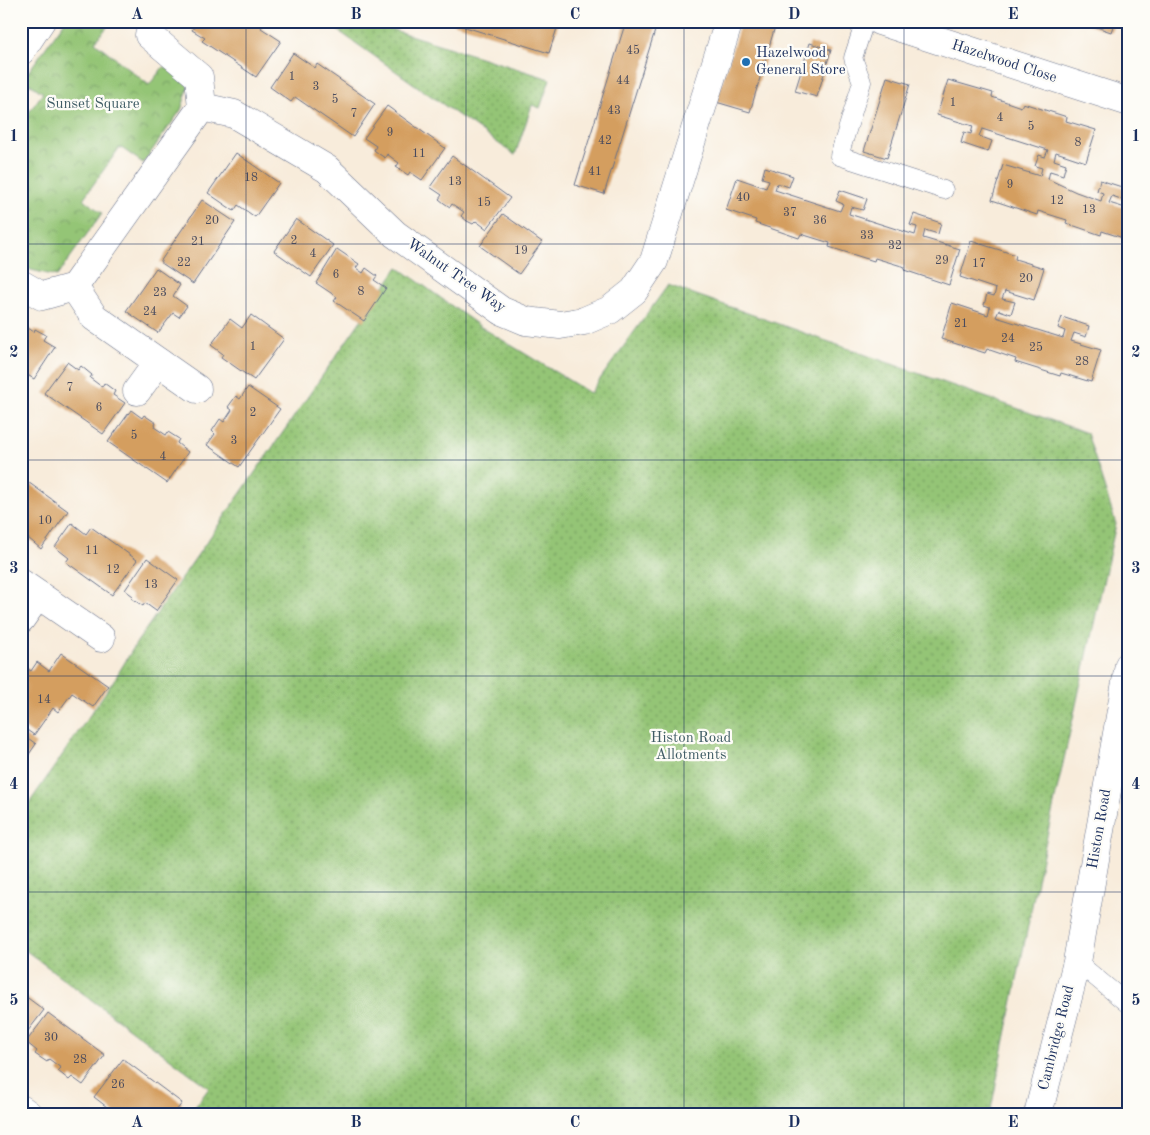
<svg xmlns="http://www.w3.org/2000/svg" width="1150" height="1135" font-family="'Old Standard TT',serif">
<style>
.grass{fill:url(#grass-dots);stroke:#587a6a}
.park{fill:url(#park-crowns);stroke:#587a6a}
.building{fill:#d49e5f}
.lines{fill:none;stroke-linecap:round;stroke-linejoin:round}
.service-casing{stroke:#68718a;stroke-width:19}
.minor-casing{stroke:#68718a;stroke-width:29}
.secondary-casing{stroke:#68718a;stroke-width:29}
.service{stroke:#fff;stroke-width:18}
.minor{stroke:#fff;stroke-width:28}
.secondary{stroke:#fff;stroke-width:28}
.grid{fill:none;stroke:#1b2f5e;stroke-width:1;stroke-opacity:0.55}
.poi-dot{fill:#1f6fb2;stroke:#fdfcf7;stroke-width:2}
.labels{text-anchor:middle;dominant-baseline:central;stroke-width:4.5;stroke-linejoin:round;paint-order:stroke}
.number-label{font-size:12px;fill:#494b5e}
.poi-label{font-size:15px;fill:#1b2f5e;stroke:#fdfcf7;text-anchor:start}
.street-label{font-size:15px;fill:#1b2f5e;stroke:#fdfcf7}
.park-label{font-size:15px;fill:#3f5c65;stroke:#fdfcf7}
.neatline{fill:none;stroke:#1b2f5e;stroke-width:2}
.grid-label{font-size:16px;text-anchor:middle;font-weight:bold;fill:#1b2f5e}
</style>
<defs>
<pattern id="grass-dots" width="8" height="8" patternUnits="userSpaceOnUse" patternTransform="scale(1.25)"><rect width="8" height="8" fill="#94c576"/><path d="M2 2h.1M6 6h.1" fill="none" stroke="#78a064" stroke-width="1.8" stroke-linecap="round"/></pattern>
<pattern id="park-crowns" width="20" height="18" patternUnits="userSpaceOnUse" patternTransform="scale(1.25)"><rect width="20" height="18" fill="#94c576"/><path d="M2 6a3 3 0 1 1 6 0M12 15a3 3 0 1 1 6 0" fill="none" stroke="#78a064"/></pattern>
</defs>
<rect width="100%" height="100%" fill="#fdfcf7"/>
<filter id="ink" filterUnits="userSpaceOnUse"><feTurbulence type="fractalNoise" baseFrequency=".02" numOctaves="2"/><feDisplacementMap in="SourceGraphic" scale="10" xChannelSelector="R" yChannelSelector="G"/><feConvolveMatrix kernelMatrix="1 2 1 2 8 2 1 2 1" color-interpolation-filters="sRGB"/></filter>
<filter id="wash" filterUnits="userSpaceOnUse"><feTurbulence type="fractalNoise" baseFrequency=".0096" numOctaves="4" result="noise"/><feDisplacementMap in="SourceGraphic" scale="20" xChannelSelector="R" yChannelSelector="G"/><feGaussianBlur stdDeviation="1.12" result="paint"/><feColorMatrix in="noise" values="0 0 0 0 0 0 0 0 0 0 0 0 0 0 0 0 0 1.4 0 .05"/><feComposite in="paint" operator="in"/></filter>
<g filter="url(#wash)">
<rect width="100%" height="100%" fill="#f8ecdb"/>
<!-- grass -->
<g class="grass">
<polygon points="331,21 365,21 550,79 540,108 532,105 515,155 330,25"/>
<polygon points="398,267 481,327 590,393 668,285 1087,433 1116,524 1037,881 990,1114 190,1114 209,1088 21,947 21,815 116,677 137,642"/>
</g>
<!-- park -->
<polygon class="park" points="65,21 103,21 108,26 95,42 149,85 164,66 189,86 181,110 143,163 120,147 83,199 102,213 57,276 31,270 21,264 21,123 43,93 23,79"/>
<g id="blocks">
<!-- building -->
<g class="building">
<polygon points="198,21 260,21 264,23 261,28 281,41 256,77 202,41 205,38 192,30"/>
<polygon points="446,21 556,21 559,22 549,53"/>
<polygon points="626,21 658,21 604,194 575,185"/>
<polygon points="741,21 776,23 750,112 716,102"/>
<polygon points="1079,21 1115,21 1111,32"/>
<polygon points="810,43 831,50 817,97 795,91"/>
<polygon points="293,53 315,68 317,64 375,104 353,137 295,97 291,102 270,87"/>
<polygon points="887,77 910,84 887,158 864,151"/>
<polygon points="948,80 993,93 992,97 1021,107 1023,103 1067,117 1066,121 1096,130 1086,162 1056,152 1054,160 1066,164 1063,175 1050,171 1048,179 1076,192 1101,201 1103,193 1097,191 1100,180 1128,189 1124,200 1112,196 1109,203 1129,209 1129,240 1102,231 1101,235 1066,223 1067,220 1038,211 1037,215 992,200 1003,165 1040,176 1042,168 1035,166 1039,155 1045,157 1048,150 982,129 979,136 992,141 988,152 961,143 964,132 971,134 973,126 937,115"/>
<polygon points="387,106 445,148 422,180 410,172 408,175 396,167 399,163 387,154 385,158 379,154 374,150 376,146 364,138"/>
<polygon points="236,153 279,183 255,217 238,205 234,211 208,193"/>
<polygon points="452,156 510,198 487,229 476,221 473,224 467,221 461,216 464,212 452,204 450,207 444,203 439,199 442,195 430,187"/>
<polygon points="765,167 793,176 789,187 777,183 775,190 840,211 843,204 836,201 840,190 867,199 863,210 851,207 849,214 915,235 917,227 910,225 914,214 941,223 938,234 925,230 923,238 960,249 949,285 904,270 905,267 875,258 874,261 829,247 830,243 801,234 799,238 755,223 756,220 726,210 737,178 766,188 769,180 762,178"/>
<polygon points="202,200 235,222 193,284 160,262"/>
<polygon points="503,214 542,242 519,274 480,246"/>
<polygon points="296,219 333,245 311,277 274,251"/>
<polygon points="971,241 1016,255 1015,259 1044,268 1034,300 1005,291 1002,299 1015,302 1011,314 999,310 996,317 1063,338 1065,331 1058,328 1062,317 1089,326 1086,337 1074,333 1071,341 1101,350 1091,382 1061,373 1060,376 1015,362 1016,359 987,349 985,353 941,339 952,303 988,315 990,307 984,305 987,294 994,296 996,289 960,277"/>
<polygon points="337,249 359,264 356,268 363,273 366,268 377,276 374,280 386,288 364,321 334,301 337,297 316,283"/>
<polygon points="156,268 180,285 173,296 187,306 179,317 173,313 158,333 126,311"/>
<polygon points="251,315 284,339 254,380 221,357 223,354 211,345 230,319 242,328"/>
<polygon points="25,326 34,332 35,329 46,335 43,340 55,347 34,379 21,371 21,329"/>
<polygon points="67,362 78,370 81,366 92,375 90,378 102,387 104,383 115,391 113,395 125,403 103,434 44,393"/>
<polygon points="248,387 280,409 239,467 207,445 215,434 212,431 220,419 224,422 232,410 228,407 236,396 240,399"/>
<polygon points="131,410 142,418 144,415 156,423 154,427 166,435 168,432 179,439 177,443 188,452 167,483 108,442"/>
<polygon points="21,477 68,511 41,549 21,532"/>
<polygon points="72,523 86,534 91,527 137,560 112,595 66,562 69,558 55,547"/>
<polygon points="147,558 178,580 156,611 145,603 143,606 131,598 133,596 125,590"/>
<polygon points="61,653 108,686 93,707 72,693 58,712 53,708 34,735 21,726 21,664 31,671 37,662 49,671"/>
<polygon points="21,733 36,744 21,766"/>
<polygon points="21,993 44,1010 21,1040"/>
<polygon points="48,1013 105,1055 83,1085 72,1077 69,1080 58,1071 61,1068 49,1059 47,1062 35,1054 37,1051 26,1042"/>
<polygon points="123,1059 182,1103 174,1114 116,1114 94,1097"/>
</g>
</g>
</g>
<g filter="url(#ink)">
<use href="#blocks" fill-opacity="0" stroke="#68718a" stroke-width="1"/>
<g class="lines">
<!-- service casing -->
<g class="service-casing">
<g id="service">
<polyline points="865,21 853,58 862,82 839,156 944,190"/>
<polyline points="1077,962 1129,1005"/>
</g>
</g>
<!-- minor casing -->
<g class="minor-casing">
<g id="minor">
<polyline points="879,21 1129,102"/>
<polyline points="21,51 41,21"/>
<polyline points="202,107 234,114 327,169 395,234 502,311 526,321 560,325 584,321 610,310 634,291 654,261 729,21"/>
<polyline points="21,284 42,296 74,287 202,107 199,77 149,35"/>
<polyline points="74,287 94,317 197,389"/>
<polyline points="137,391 158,362"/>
<polyline points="21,583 101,638"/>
<polyline points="21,619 38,595"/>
<polyline points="21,1109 28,1114"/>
</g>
</g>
<!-- secondary casing -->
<g class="secondary-casing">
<polyline id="secondary" points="1038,1114 1077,962 1129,665"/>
</g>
<!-- service -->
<use href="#service" class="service"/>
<!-- minor -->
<use href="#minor" class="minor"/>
<!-- secondary -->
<use href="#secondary" class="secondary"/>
</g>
</g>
<!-- grid -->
<path class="grid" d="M246 21V1114M466 21V1114M684 21V1114M904 21V1114M21 244H1129M21 460H1129M21 676H1129M21 892H1129"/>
<!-- markers -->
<circle class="poi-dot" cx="746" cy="62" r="5"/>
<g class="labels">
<!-- number labels -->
<g class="number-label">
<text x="633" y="51">45</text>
<text x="292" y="77">1</text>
<text x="623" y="81">44</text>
<text x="316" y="87">3</text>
<text x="335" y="100">5</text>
<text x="953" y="103">1</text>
<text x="614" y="111">43</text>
<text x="354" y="114">7</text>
<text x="1000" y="118">4</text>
<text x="1031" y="127">5</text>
<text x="390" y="133">9</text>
<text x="605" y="141">42</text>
<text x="1078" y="143">8</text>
<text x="419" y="154">11</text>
<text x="595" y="172">41</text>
<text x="251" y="178">18</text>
<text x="455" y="182">13</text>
<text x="1010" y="185">9</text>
<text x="743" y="198">40</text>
<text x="1057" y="201">12</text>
<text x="484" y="203">15</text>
<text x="1089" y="210">13</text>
<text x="790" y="213">37</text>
<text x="212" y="221">20</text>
<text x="820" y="221">36</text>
<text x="867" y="236">33</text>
<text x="294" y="241">2</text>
<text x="198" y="242">21</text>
<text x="895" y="246">32</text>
<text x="521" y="251">19</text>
<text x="313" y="254">4</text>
<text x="942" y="261">29</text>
<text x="184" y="263">22</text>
<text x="979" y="264">17</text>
<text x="336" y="275">6</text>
<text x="1026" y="279">20</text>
<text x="361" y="292">8</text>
<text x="160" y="293">23</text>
<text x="150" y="312">24</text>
<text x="961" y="324">21</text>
<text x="1008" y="339">24</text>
<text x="253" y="347">1</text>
<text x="1036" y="348">25</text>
<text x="1082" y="362">28</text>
<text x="70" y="388">7</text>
<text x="99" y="408">6</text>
<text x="253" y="413">2</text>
<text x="134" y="436">5</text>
<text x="234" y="441">3</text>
<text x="163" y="457">4</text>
<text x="45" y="521">10</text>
<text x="92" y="551">11</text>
<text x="113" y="570">12</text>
<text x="151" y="585">13</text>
<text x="44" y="700">14</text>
<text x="51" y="1038">30</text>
<text x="80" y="1060">28</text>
<text x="118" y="1085">26</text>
</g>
<!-- poi labels -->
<g class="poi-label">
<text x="756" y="53">Hazelwood<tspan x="756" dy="17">General Store</tspan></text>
</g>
<!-- street labels -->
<g class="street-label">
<text transform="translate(1004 62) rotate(18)">Hazelwood Close</text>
<text transform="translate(456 276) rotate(35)">Walnut Tree Way</text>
<text transform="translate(1100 829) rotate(-80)">Histon Road</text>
<text transform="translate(1057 1038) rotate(-76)">Cambridge Road</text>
</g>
<!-- park labels -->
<g class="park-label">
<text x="93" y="104">Sunset Square</text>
<text x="691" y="738">Histon Road<tspan x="691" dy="17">Allotments</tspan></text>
</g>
</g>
<!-- margin -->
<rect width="1150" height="1135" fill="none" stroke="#fdfcf7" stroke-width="55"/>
<rect x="28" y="28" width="1094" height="1080" class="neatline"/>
<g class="grid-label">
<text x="137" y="19">A</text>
<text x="356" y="19">B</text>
<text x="575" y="19">C</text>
<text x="794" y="19">D</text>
<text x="1013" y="19">E</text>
<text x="14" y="141">1</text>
<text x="1136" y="141">1</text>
<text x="14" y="357">2</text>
<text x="1136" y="357">2</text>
<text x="14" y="573">3</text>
<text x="1136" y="573">3</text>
<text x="14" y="789">4</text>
<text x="1136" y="789">4</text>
<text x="14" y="1005">5</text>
<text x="1136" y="1005">5</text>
<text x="137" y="1127">A</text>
<text x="356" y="1127">B</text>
<text x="575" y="1127">C</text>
<text x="794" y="1127">D</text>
<text x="1013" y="1127">E</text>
</g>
</svg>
